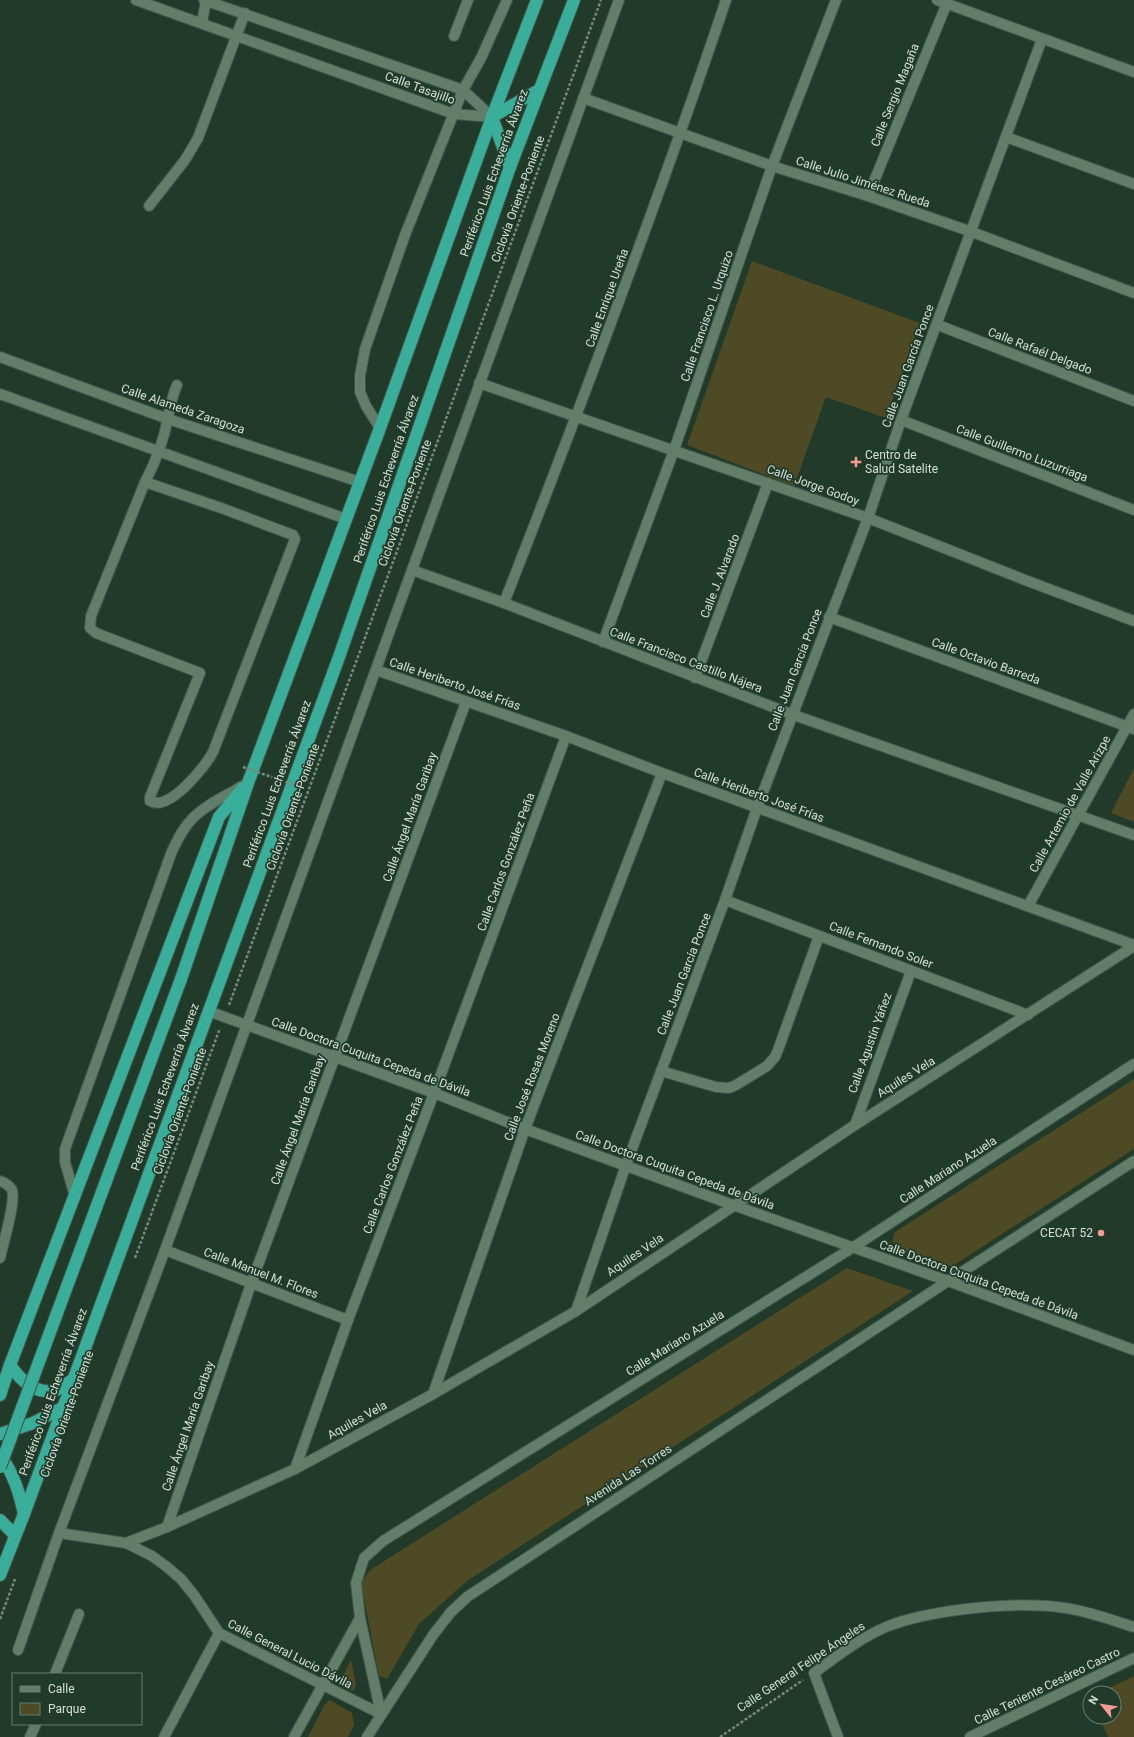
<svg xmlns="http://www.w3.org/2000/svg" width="1134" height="1737" font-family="Roboto,sans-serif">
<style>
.green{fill:#4e4a25}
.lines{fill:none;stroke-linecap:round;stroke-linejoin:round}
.minor-casing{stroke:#405649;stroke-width:12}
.highway-casing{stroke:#405649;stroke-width:14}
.path{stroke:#768a7c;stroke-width:2.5;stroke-dasharray:3 2;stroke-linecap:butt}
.minor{stroke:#627d69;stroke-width:10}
.highway{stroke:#39ae9a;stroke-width:12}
.highway-bridge-casing{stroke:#405649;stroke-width:14;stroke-linecap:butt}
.path-bridge{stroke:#768a7c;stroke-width:2.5;stroke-dasharray:3 2;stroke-linecap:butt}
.highway-bridge{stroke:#39ae9a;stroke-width:12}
.poi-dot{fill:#f59c93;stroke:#213a29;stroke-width:1.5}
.labels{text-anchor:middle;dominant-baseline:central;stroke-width:3.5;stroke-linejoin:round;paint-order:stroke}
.street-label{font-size:12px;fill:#d1e0d5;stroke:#213a29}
.poi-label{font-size:12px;fill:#d1e0d5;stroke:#213a29;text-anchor:start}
</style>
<rect width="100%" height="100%" fill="#213a29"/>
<!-- green -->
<g class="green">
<polygon points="752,261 920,323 886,418 826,397 794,486 687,445"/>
<polygon points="1134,768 1134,822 1111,813"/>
<polygon points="1134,1079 1134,1149 951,1267 898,1249 892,1241 895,1232"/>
<polygon points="847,1268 913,1291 467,1581 419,1624 387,1679 379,1676 361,1583 370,1570"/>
<polygon points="351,1660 356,1684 354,1691 339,1684"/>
<polygon points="1134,1676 1134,1737 1108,1737 1099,1717 1114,1717 1114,1693 1099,1693"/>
<polygon points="330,1700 352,1713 354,1725 348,1737 308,1737 325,1704"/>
</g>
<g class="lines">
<!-- minor casing -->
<g class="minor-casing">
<g id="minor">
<polyline points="136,0 454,114 492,117"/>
<polyline points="204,0 463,90 492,117"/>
<polyline points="937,0 1134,72"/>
<polyline points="202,23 206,0"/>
<polyline points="454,36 468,0"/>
<polyline points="583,98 772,166 868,196 972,232 1134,293"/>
<polyline points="1006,137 1134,184"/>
<polyline points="868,196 947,3"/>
<polyline points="149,206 185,160 198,138 245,13"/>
<polyline points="938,325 1134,401"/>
<polyline points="0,357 168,419 360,482"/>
<polyline points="479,383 868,518 1025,580 1134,621"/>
<polyline points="0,394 346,519"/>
<polyline points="901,420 1134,510"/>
<polyline points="380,428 366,406 360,392 360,376 365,349 405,235 463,90 481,58 507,0"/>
<path d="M145 482 224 509 293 535 295 539 213 752C205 767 169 812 150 801V797L200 673 96 633 90 628 91 616 145 482C155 463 164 439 168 418 170 406 172 397 177 385"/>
<polyline points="412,570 504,603 791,714 1134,835"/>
<path d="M504 603C582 403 658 203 726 0"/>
<polyline points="829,617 1134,729"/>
<polyline points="603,642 674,450 772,166 836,0"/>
<polyline points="376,670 566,736 662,773 1134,945"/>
<polyline points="695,678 768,483"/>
<polyline points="725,900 1028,1015"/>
<polyline points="1028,906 1134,714"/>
<polyline points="208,1011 434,1093 525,1129 733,1205 948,1281 1134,1350"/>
<polyline points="661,1071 716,1087 729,1088 736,1085 767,1066 775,1057 778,1050 819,936"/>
<polyline points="855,1125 911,971"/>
<path d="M0 1181C4 1182 10 1186 12 1190 16 1202 3 1244 0 1258"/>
<path d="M75 1197 65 1162V1149L172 851C178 839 183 828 192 819 205 805 226 796 242 786"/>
<polyline points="165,1250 348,1320"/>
<polyline points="576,1311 626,1165 725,900 757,808 868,518 901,420 1042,39"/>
<polyline points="433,1394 525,1129 662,773"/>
<polyline points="295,1469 348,1320 434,1093 566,736"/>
<polyline points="167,1527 251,1284 466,702"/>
<polyline points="59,1533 126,1543 152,1556 167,1567 181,1579 194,1595 219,1633 381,1714"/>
<polyline points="126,1543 167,1527 295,1469 433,1394 576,1311 855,1125 1134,946"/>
<polyline points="18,1650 59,1533 165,1250 619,0"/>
<polyline points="55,1674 79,1614"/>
<polyline points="381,1714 360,1618 356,1583 364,1558 383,1541 852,1248 1134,1064"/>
<polyline points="30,1737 36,1724"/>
<polyline points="164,1737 219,1633"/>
<polyline points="294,1737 360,1618"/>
<polyline points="367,1737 433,1635 451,1612 467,1597 948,1281 1134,1161"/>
<path d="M838 1737 814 1673C836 1657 860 1638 886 1627 928 1610 1003 1603 1048 1606 1078 1608 1106 1618 1134 1627"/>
<polyline points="970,1737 1134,1658"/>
</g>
</g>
<!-- highway casing -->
<g class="highway-casing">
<g id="highway">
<polyline points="510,167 492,117 539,90"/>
<polyline points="181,979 248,783 380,428 492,117 537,0"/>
<path d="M10 1365C21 1381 38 1397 59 1389 64 1387 68 1383 72 1380"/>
<polyline points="0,1395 10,1365 219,817 243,788"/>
<polyline points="0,1434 33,1423 62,1408"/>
<path d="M0 1455C14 1474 19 1492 24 1514"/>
<polyline points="0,1520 15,1535"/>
<polyline points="0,1575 24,1514 339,657 510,167 574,0"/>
</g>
</g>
<!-- path -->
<g class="path">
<polyline points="229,1005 601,0"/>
<polyline points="135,1258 220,1028"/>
<polyline points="0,1619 15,1579"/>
<polyline points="720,1737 803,1680"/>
</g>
<!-- minor -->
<use href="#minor" class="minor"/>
<!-- highway -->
<use href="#highway" class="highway"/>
<!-- highway-bridge casing -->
<g class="highway-bridge-casing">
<polyline id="highway-bridge" points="0,1467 181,979"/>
</g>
<!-- path-bridge -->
<polyline class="path-bridge" points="243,767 303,788"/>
<!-- highway-bridge -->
<use href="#highway-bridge" class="highway-bridge"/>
</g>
<!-- markers -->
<g class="poi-dot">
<path d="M854 456h4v4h4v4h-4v4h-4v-4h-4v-4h4z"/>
<circle cx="1101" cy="1233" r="4"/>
</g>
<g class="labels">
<!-- street labels -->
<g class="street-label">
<text transform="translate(420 88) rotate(20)">Calle Tasajillo</text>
<text transform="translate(895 95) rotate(-68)">Calle Sergio Magaña</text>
<text transform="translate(494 173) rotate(-70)">Periférico Luis Echeverría Álvarez</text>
<text transform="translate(863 182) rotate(18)">Calle Julio Jiménez Rueda</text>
<text transform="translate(518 199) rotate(-70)">Ciclovía Oriente-Poniente</text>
<text transform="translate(607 298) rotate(-70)">Calle Enrique Ureña</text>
<text transform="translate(707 316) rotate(-71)">Calle Francisco L. Urquizo</text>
<text transform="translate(1040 351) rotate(21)">Calle Rafaél Delgado</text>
<text transform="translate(908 366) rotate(-70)">Calle Juan García Ponce</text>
<text transform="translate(183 409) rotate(19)">Calle Alameda Zaragoza</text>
<text transform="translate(1022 453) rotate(21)">Calle Guillermo Luzurriaga</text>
<text transform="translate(386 479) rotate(-71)">Periférico Luis Echeverría Álvarez</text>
<text transform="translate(813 485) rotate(20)">Calle Jorge Godoy</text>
<text transform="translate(405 503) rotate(-70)">Ciclovía Oriente-Poniente</text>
<text transform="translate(720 576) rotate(-69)">Calle J. Alvarado</text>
<text transform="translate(686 660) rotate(21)">Calle Francisco Castillo Nájera</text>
<text transform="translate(986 661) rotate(20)">Calle Octavio Barreda</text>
<text transform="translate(795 670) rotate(-69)">Calle Juan García Ponce</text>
<text transform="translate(455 684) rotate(19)">Calle Heriberto José Frías</text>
<text transform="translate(277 784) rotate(-70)">Periférico Luis Echeverría Álvarez</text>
<text transform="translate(759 795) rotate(20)">Calle Heriberto José Frías</text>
<text transform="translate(1070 804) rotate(-61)">Calle Artemio de Valle Arizpe</text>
<text transform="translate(293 807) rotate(-70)">Ciclovía Oriente-Poniente</text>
<text transform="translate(410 817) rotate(-70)">Calle Ángel María Garibay</text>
<text transform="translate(506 862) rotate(-70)">Calle Carlos González Peña</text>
<text transform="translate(881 945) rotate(21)">Calle Fernando Soler</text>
<text transform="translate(684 974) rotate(-69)">Calle Juan García Ponce</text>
<text transform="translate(870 1043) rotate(-70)">Calle Agustín Yáñez</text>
<text transform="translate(371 1057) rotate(20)">Calle Doctora Cuquita Cepeda de Dávila</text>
<text transform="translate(532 1077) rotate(-69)">Calle José Rosas Moreno</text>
<text transform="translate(906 1077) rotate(-32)">Aquiles Vela</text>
<text transform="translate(165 1087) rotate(-70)">Periférico Luis Echeverría Álvarez</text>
<text transform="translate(180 1111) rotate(-70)">Ciclovía Oriente-Poniente</text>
<text transform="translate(298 1120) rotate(-70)">Calle Ángel María Garibay</text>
<text transform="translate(393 1165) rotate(-69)">Calle Carlos González Peña</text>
<text transform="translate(675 1170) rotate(20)">Calle Doctora Cuquita Cepeda de Dávila</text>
<text transform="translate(948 1170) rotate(-33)">Calle Mariano Azuela</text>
<text transform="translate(635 1255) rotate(-34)">Aquiles Vela</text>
<text transform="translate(261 1273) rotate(21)">Calle Manuel M. Flores</text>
<text transform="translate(979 1280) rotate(20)">Calle Doctora Cuquita Cepeda de Dávila</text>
<text transform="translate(675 1343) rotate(-32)">Calle Mariano Azuela</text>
<text transform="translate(53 1392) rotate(-70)">Periférico Luis Echeverría Álvarez</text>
<text transform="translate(67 1414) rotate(-70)">Ciclovía Oriente-Poniente</text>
<text transform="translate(357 1420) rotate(-29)">Aquiles Vela</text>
<text transform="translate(188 1426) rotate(-71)">Calle Ángel María Garibay</text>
<text transform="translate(628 1475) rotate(-33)">Avenida Las Torres</text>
<text transform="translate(290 1654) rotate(27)">Calle General Lucio Dávila</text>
<text transform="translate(801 1667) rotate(-34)">Calle General Felipe Ángeles</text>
<text transform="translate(1047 1686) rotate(-26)">Calle Teniente Cesáreo Castro</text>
</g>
<!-- poi labels -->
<g class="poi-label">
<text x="865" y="455">Centro de<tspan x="865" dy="14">Salud Satelite</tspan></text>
<text x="1093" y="1233" text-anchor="end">CECAT 52</text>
</g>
</g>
<!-- legend -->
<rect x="12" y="1673" width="130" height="52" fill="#213a29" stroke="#677c6e"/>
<rect x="20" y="1686" width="20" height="6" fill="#627d69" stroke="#677c6e"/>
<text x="48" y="1693" font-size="12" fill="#d1e0d5">Calle</text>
<rect x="20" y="1703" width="20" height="12" fill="#4e4a25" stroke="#677c6e"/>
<text x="48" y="1713" font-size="12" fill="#d1e0d5">Parque</text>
<!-- north arrow -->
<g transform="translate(1102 1705) rotate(300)"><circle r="19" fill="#213a29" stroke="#677c6e"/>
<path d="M0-3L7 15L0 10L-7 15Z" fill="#f59c93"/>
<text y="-6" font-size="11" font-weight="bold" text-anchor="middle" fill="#d1e0d5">N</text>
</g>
</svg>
